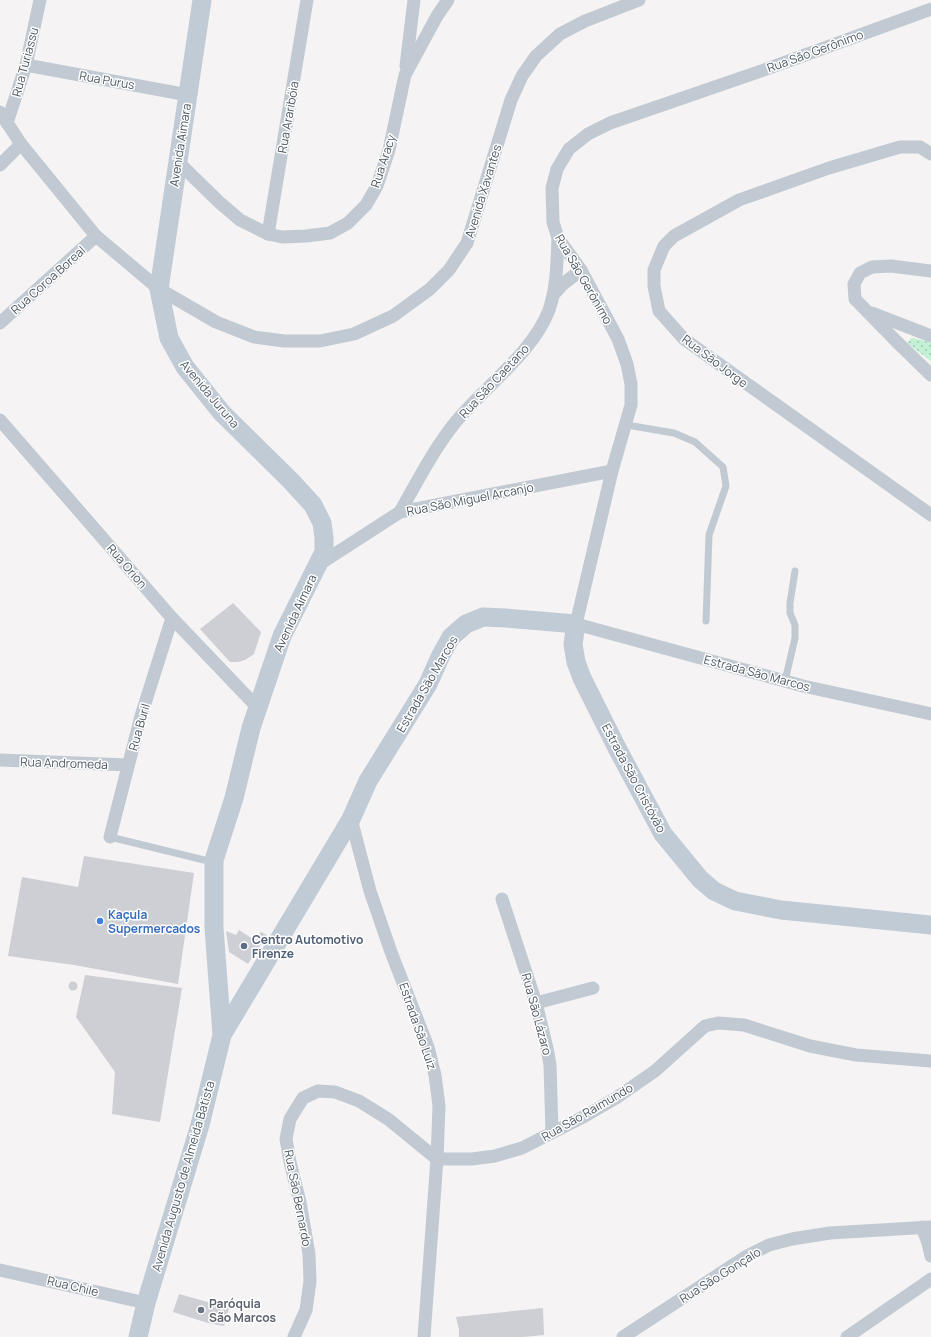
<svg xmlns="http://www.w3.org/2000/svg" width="931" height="1337" font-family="Manrope,sans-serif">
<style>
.park{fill:url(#park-dots)}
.building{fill:#cdcfd5}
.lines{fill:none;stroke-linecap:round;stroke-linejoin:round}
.lane{stroke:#c1cad2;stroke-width:7}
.street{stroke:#c1cad2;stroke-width:13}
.secondary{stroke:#c1cbd6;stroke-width:19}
.shop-dot{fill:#3f7fe0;stroke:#fff;stroke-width:1.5}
.service-dot{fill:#5c6f8a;stroke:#fff;stroke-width:1.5}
.worship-dot{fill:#6b7280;stroke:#fff;stroke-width:1.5}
.labels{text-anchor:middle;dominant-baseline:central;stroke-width:3;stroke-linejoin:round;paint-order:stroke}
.street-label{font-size:12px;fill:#4a5661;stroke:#fff}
.shop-label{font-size:12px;font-weight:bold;fill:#366cbe;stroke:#fff;text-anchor:start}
.service-label{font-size:12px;font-weight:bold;fill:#4e5e75;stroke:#fff;text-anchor:start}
.worship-label{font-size:12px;font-weight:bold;fill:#5b616d;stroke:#fff;text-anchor:start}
</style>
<defs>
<pattern id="park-dots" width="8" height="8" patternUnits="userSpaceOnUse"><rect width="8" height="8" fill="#c3f1d5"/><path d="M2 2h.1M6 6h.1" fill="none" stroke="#a0c6b0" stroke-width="1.8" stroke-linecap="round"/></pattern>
</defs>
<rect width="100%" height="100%" fill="#f5f3f3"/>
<!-- park -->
<polygon class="park" points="911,338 931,342 931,361 907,343"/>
<!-- building -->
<g class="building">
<polygon points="233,603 261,632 254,654 245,660 238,662 230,662 200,629"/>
<polygon points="84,856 194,873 178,984 74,965 8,956 22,877 78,887"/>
<polygon points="239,930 256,941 261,932 267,935 248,964 229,952 226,931 236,935"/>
<polygon points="85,975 182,988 160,1122 112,1114 115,1072 76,1017"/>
<circle cx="73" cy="986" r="4.5"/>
<polygon points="179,1294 229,1308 224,1326 208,1323 173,1312"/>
<polygon points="543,1308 544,1335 523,1337 459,1337 459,1330 456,1317"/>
</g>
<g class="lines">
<!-- lane -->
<g class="lane">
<polyline points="627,425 674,433 695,442 723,467 726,486 709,535 706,621"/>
<polyline points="785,681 795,638 795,625 790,613 790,603 795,571"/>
<polyline points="110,837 204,860"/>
</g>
<!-- street -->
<g class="street">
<polyline points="931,9 764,70 610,123 588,134 569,149 557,169 552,188 553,222 558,238 581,270 618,339 627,364 631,384 631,405 612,471 576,624 803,686 931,714"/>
<polyline points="26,65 188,95"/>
<polyline points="406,66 414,0"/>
<polyline points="0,112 21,144 96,236 159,289 216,322 254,337 284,341 320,341 354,334 393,316 430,289 449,270 467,243 511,100 522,76 536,56 560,34 585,21 639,0"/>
<polyline points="7,123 26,65 40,0"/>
<polyline points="931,154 920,147 900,147 829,168 739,200 674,236 664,246 654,270 654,286 659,311 684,339 931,515"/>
<polyline points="178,162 219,202 240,220 268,234 282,237 306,236 330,233 348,223 366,205 377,186 389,150 405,75 437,16 448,0"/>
<polyline points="0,165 21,144"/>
<polyline points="268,234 307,0"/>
<polyline points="931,271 891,266 872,267 860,273 854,284 855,299 896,341 931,375"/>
<polyline points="554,294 563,284 581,270"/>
<polyline points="872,313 931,336"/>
<polyline points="0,323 96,236"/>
<polyline points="0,420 172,618 258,708"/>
<path d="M400 512C417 482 432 452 454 424 482 389 533 353 549 310 557 287 557 262 558 238"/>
<polyline points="318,565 400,512 612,471"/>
<polyline points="0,760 128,765"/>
<polyline points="351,819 370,891 391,952 428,1047 435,1075 439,1106 437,1159 424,1337"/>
<polyline points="110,837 141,716 172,618"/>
<polyline points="502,899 536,1003 547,1048 550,1065 552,1132"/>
<polyline points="536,1003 593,988"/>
<polyline points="922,1227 928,1243 931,1256"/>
<polyline points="0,1270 146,1303"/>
<polyline points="294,1337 306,1310 310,1281 309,1254 300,1202 290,1162 286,1139 290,1119 303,1098 318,1091 335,1092 359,1101 388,1119 437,1159 472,1159 495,1156 522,1148 585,1116 616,1098 655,1071 705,1026 718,1023 744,1025 810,1046 856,1055 931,1061"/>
<polyline points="623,1337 747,1256 769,1245 792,1239 830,1233 931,1227"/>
<polyline points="847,1337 931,1279"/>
</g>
<!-- secondary -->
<g class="secondary">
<polyline points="222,1035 351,819 368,781 428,684 441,655 451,637 466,624 483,617 506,618 576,624 573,644 576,662 582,678 617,748 663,834 700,879 714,891 735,901 781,910 931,925"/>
<polyline points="138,1337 146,1303 200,1125 222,1035 214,928 214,860 234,798 251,728 282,636 324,552 324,538 322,523 313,505 291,481 222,413 185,367 169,338 159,289 202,0"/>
</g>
</g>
<!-- markers -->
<circle class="shop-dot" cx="100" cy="921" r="4"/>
<circle class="service-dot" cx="244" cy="946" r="4"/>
<circle class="worship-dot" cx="201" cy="1310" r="4"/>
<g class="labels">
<!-- street labels -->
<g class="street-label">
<text transform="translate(815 51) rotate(-20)">Rua São Gerônimo</text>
<text transform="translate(25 62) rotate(-75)">Rua Turiassu</text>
<text transform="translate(107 80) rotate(10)">Rua Purus</text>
<text transform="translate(288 117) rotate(-80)">Rua Araribóia</text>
<text transform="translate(180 145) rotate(-81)">Avenida Aimara</text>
<text transform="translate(383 161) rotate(-72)">Rua Aracy</text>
<text transform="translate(483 191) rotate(-73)">Avenida Xavantes</text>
<text transform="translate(584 279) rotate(60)">Rua São Gerônimo</text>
<text transform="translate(48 280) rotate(-42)">Rua Coroa Boreal</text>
<text transform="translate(715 361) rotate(37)">Rua São Jorge</text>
<text transform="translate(494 381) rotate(-47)">Rua São Caetano</text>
<text transform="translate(210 394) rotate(50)">Avenida Juruna</text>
<text transform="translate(470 499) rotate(-11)">Rua São Miguel Arcanjo</text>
<text transform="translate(127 566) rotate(49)">Rua Orion</text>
<text transform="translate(295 613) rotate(-65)">Avenida Aimara</text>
<text transform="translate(757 673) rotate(15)">Estrada São Marcos</text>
<text transform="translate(427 684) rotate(-60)">Estrada São Marcos</text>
<text transform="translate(139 727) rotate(-74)">Rua Buril</text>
<text transform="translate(64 763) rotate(2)">Rua Andromeda</text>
<text transform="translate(634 778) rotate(62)">Estrada São Cristóvão</text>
<text transform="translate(537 1014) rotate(75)">Rua São Lázaro</text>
<text transform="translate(418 1026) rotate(71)">Estrada São Luiz</text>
<text transform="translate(587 1112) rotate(-30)">Rua São Raimundo</text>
<text transform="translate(183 1176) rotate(-74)">Avenida Augusto de Almeida Batista</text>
<text transform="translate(298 1198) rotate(79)">Rua São Bernardo</text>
<text transform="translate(720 1275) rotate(-32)">Rua São Gonçalo</text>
<text transform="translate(73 1286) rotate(13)">Rua Chile</text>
</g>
<!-- shop labels -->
<g class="shop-label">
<text x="108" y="914">Kaçula<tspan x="108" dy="14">Supermercados</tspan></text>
</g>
<!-- service labels -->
<g class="service-label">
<text x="252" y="939">Centro Automotivo<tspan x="252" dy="14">Firenze</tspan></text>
</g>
<!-- worship labels -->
<g class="worship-label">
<text x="209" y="1303">Paróquia<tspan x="209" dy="14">São Marcos</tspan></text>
</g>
</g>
</svg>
